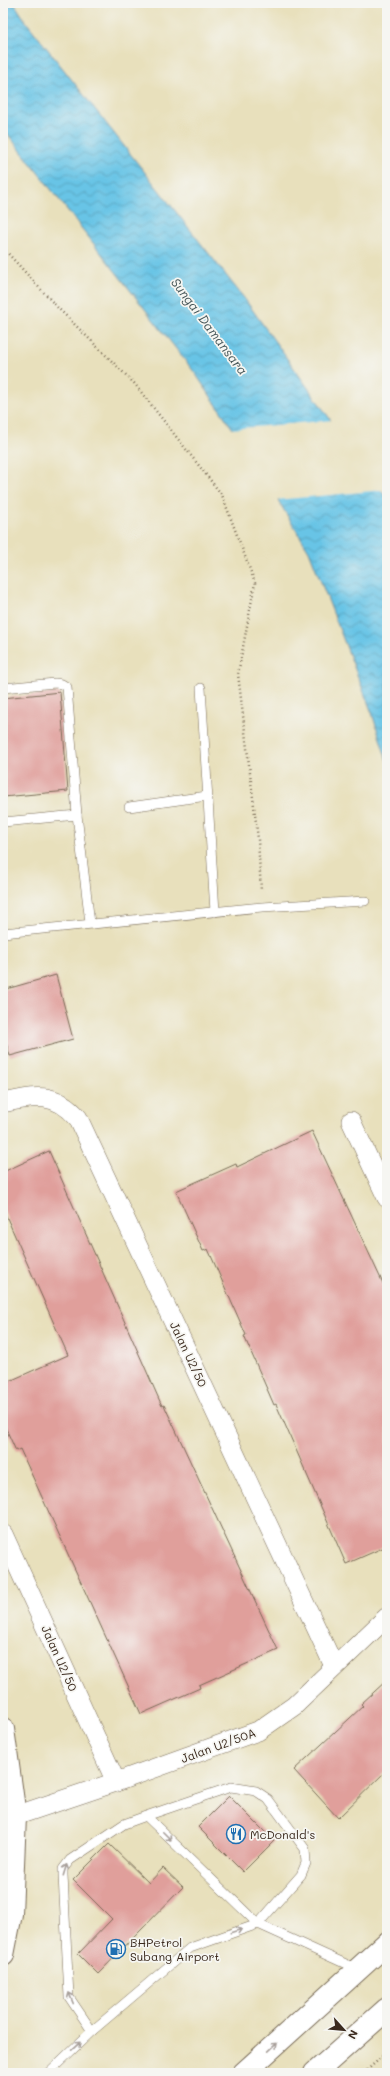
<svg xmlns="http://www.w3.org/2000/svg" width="390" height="2076" font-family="Mali,sans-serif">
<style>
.water{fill:url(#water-waves);stroke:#527782}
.pier{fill:#e8e0bc}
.building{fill:#e09f9b}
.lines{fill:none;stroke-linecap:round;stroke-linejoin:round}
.lane-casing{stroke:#786a55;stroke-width:10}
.street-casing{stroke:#786a55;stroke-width:20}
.secondary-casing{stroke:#786a55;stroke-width:24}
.primary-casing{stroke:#786a55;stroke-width:24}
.path{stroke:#786a55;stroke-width:2.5;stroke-dasharray:1 3;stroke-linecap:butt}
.lane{stroke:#fff;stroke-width:9}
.street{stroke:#fff;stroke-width:19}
.secondary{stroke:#fff;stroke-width:22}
.primary{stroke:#fff;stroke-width:22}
.oneway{stroke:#a79f9a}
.labels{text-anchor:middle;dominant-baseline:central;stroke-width:3.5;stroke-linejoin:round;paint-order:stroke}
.street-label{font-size:12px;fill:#3b2a1e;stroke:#f6f6f2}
.poi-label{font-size:12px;fill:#3b2a1e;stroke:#f6f6f2;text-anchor:start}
.water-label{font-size:13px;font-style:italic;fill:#48585a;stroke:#f6f6f2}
</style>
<defs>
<pattern id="water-waves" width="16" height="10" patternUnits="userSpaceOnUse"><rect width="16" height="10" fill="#68c4e6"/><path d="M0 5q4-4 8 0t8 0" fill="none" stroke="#579fba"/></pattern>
</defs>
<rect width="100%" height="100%" fill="#f6f6f2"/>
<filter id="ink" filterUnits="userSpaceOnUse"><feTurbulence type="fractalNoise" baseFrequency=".025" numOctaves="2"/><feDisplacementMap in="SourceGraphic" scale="8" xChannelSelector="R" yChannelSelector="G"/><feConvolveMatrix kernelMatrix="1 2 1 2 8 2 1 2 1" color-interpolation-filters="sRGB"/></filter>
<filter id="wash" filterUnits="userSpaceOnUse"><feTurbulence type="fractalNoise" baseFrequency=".012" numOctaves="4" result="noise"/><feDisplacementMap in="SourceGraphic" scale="16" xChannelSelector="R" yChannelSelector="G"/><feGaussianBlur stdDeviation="0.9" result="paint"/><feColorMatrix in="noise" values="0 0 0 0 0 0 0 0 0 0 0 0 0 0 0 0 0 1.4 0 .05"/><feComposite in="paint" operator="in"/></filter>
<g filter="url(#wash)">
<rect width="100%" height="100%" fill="#e8e0bc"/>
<!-- water -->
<polygon class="water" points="3,3 14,3 27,23 244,298 387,499 387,761 372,713 309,551 249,453 195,373 3,128"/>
<!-- pier -->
<polygon class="pier" points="333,420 383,490 276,500 231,429"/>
<g id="blocks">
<!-- building -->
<g class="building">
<polygon points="60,692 68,791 3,797 3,698"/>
<polygon points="56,975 73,1039 10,1056 3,1032 3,990"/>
<polygon points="312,1131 387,1292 387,1546 346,1564 276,1404 274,1405 244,1336 246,1335 208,1249 203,1251 176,1191 236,1164 237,1167"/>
<polygon points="49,1151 162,1406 164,1405 278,1650 199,1685 200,1688 141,1714 20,1449 16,1451 3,1422 3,1384 68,1355 3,1209 3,1172"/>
<polygon points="387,1680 387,1770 338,1818 294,1770 363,1706 361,1704"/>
<polygon points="229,1796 274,1841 243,1872 198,1827"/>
<polygon points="109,1844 149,1883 163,1868 183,1887 98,1974 78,1954 112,1919 73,1880"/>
</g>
</g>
</g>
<g filter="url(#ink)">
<use href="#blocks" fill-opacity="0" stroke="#786a55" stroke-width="1"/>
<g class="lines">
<!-- lane casing -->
<g class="lane-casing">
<g id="lane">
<polyline points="3,688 55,683 62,684 67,687 77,815 90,923"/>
<polyline points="201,688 215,912"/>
<polyline points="129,807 207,796"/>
<polyline points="3,822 77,815"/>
<polyline points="3,933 262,907 365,901"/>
<polyline points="92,2031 69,1997 63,1875 63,1869 70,1860 124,1824 146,1816 258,1924 301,1875 306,1863 305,1849 268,1799 256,1791 231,1787 146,1816"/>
<polyline points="48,2073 92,2031 190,1948 258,1924 357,1969"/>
</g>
</g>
<!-- street casing -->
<g class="street-casing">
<g id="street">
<path d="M3 1103C34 1096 55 1091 78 1118L334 1666"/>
<polyline points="351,1121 387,1198"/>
<polyline points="3,1534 116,1782"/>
<polyline points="15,1816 116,1782 258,1731 294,1706 387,1617"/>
</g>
</g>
<!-- secondary casing -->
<g class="secondary-casing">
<polyline id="secondary" points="3,1729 15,1816 11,1914 3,1955"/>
</g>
<!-- primary casing -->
<g class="primary-casing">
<g id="primary">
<polyline points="244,2073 387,1943"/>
<polyline points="315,2073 387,2009"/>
</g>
</g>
<!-- path -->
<g class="path">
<polyline points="3,248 58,308 134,383 222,495 255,583 238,674 258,839 261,891"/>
<polyline points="364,2073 387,2052"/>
</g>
<!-- lane -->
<use href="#lane" class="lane"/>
<!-- street -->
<use href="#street" class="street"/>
<!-- secondary -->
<use href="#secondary" class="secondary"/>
<!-- primary -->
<use href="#primary" class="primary"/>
</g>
<!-- one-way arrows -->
<defs><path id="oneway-shaft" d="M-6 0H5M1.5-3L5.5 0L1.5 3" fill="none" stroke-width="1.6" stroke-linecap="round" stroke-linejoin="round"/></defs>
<g class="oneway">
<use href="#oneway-shaft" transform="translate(167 1836) rotate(45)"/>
<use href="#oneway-shaft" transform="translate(65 1870) rotate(-73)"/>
<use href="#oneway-shaft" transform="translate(236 1931) rotate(-17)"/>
<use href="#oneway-shaft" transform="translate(71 1998) rotate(-112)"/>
<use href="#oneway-shaft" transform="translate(76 2046) rotate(-43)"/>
<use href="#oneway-shaft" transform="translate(273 2047) rotate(-43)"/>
</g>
</g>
<!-- icons -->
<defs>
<g id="restaurant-ring" transform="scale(1)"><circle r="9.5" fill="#f6f6f2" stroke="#1f6fb2" stroke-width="1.5"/><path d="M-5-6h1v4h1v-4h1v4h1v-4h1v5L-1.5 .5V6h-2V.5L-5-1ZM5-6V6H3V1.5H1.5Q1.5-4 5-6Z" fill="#1f6fb2"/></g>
<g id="fuel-ring" transform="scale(1)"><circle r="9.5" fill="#f6f6f2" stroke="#1f6fb2" stroke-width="1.5"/><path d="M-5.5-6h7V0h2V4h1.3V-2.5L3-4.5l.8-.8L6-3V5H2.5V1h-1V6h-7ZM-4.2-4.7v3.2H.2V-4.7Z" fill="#1f6fb2"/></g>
</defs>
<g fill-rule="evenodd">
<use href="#restaurant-ring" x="236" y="1834"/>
<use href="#fuel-ring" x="116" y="1949"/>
</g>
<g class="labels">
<!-- street labels -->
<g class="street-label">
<text transform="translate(189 1354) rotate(65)">Jalan U2/50</text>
<text transform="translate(60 1658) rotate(66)">Jalan U2/50</text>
<text transform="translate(218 1745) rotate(-20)">Jalan U2/50A</text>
</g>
<!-- poi labels -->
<g class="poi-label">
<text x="250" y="1834">McDonald's</text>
<text x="130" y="1942">BHPetrol<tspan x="130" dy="14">Subang Airport</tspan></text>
</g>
<!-- water labels -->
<g class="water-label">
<text transform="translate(210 326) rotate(53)">Sungai Damansara</text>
</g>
</g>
<!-- margin -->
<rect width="390" height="2076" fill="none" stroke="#f6f6f2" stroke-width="16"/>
<!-- north arrow -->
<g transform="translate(344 2030) rotate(117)" stroke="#f6f6f2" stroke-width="3" paint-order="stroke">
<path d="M0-3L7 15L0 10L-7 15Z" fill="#3b2a1e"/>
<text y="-6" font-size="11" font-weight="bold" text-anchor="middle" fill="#3b2a1e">N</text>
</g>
</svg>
